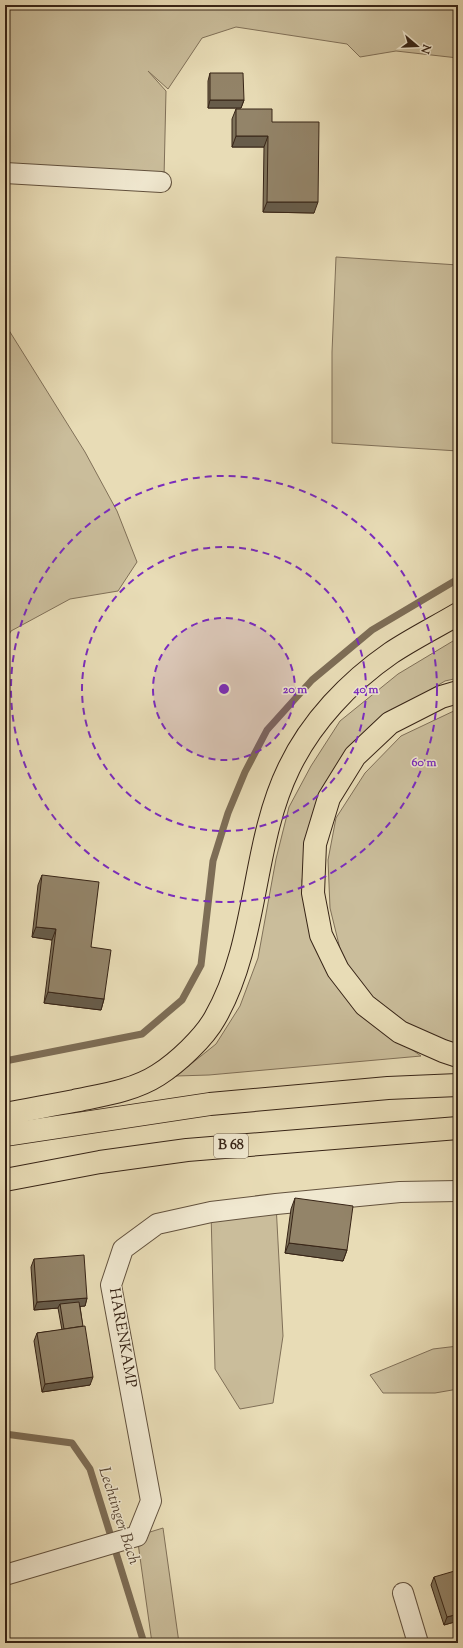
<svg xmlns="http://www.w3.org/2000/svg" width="463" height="1648" font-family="'Sorts Mill Goudy',serif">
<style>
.green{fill:#cabd9b;stroke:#807058}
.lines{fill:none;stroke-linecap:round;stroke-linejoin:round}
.stream{stroke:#7d6d56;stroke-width:7}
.minor-casing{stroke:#63523e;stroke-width:22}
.trunk-casing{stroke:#372416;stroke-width:24}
.motorway-casing{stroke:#372416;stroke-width:24}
.minor{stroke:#f0e8d0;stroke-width:20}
.trunk{stroke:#e8dcb6;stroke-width:22}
.motorway{stroke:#e8dcb6;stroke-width:22}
.wall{fill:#7e725a;stroke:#372416}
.shaded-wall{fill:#675c4a;stroke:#372416}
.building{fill:#938469;stroke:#372416}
.ring{fill:none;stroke:#7b2cbf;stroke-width:2;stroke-dasharray:7 5}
.labels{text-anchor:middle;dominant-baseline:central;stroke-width:3;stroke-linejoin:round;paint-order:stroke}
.shield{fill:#f0e8d0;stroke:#6e5f4e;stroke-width:1}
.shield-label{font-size:14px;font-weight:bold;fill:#372416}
.street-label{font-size:15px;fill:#372416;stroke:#f0e8d0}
.water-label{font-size:16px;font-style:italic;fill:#5a4836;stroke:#f0e8d0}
.centre{fill:#7b2cbf;stroke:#f0e8d0;stroke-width:2}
.ring-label{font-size:12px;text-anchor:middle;font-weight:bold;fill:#7b2cbf;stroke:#f0e8d0;stroke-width:3;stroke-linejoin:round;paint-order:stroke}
</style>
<rect width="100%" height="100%" fill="#e8dcb6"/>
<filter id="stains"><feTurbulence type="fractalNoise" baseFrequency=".005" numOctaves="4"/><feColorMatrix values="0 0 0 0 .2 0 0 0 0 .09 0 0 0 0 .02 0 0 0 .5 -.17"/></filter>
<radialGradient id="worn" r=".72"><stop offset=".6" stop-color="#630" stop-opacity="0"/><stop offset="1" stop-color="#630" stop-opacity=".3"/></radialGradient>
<!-- green -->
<g class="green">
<polygon points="5,5 458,5 458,58 396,51 360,57 347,44 236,27 202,38 168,89 148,71 166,91 164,178 5,168"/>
<polygon points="336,257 458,265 458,451 332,443 332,352"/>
<polygon points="5,324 85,452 117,511 137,562 118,591 70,599 11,631 5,642"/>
<polygon points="458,638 458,678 445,681 371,725 335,767 312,817 302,881 311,933 367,1018 421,1056 209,1075 176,1076 216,1044 240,1006 258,958 276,859 289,807 311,766 340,721 398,674"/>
<polygon points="458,709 458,1048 385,1014 343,961 330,908 328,860 336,818 365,773 401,736"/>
<polygon points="276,1204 283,1336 273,1403 240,1409 215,1369 211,1212"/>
<polygon points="458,1346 458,1389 435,1393 383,1393 370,1375 433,1349"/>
<polygon points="163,1528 179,1643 152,1643 137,1536"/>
</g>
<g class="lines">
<!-- stream -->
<g class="stream">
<polyline points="5,1061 142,1034 182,1000 201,965 213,861 228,813 245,772 267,730 312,680 372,630 458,579"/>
<polyline points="5,1434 72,1443 90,1469 144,1643"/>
</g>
<!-- minor casing -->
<g class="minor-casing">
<g id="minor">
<polyline points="5,173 161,182"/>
<polyline points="5,1575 137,1536 151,1501 111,1285 123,1249 157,1224 211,1212 276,1204 400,1192 458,1191"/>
<polyline points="403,1593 418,1643"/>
</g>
</g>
<!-- trunk casing -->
<g class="trunk-casing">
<g id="trunk">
<polyline points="5,1135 210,1104 388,1088 458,1085"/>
<polyline points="5,1180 100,1162 187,1150 458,1128"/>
</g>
</g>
<!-- motorway casing -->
<g class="motorway-casing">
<g id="motorway">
<polyline points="458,692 441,697 390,723 355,756 329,798 315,844 313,893 321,935 338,970 365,1005 400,1032 443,1051 458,1056"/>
<path d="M5 1114C28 1110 51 1105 74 1101 102 1095 133 1091 158 1075 177 1063 204 1038 215 1018 259 941 251 846 289 768 311 722 349 682 391 653 412 639 436 627 458 614"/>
</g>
</g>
<!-- minor -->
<use href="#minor" class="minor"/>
<!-- trunk -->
<use href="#trunk" class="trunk"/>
<!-- motorway -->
<use href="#motorway" class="motorway"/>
</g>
<!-- wall -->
<g class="wall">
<polygon points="210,73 244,100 241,108 208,108 208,81"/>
<polygon points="236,109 272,122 314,213 263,212 264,147 232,147 232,119"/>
<polygon points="42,875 91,947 104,999 101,1010 44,1003 52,940 32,937 38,885"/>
<polygon points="295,1198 347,1250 343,1261 285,1253 291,1209"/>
<polygon points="34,1259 87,1298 85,1306 80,1306 90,1385 42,1392 34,1341 37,1333 62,1330 58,1308 34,1310 31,1267"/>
<polygon points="434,1577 458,1621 444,1625 431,1585"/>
</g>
<!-- shaded-wall -->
<g class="shaded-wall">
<polygon points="210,100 244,100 241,108 208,108"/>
<polygon points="236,136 268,136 264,147 232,147"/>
<polygon points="267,202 318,202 314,213 263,212"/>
<polygon points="36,927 56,929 52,940 32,937"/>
<polygon points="48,992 104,999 101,1010 44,1003"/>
<polygon points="289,1243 347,1250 343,1261 285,1253"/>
<polygon points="87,1298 85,1306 61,1308 60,1304 58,1308 34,1310 37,1302"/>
<polygon points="93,1377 90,1385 42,1392 45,1384"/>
<polygon points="458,1614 458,1621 444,1625 447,1617"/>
</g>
<!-- building -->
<g class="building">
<polygon points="210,73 243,73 244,100 210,100"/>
<polygon points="236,109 272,109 272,122 319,122 318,202 267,202 268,136 236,136"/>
<polygon points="42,875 99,882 91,947 111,950 104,999 48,992 56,929 36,927"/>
<polygon points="295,1198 353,1206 347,1250 289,1243"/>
<polygon points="84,1255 87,1298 37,1302 34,1259"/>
<polygon points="79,1302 83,1326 64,1329 60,1304"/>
<polygon points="85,1326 93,1377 45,1384 37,1333"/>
<polygon points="458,1570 458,1614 447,1617 434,1577"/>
</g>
<!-- distance rings -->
<circle cx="224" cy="689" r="71" fill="#7b2cbf" fill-opacity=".12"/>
<g class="ring">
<circle cx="224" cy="689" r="71"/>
<circle cx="224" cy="689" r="142"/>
<circle cx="224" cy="689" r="213"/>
</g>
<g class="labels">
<!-- shield labels -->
<rect class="shield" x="214" y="1134" width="34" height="24" rx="3"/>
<g class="shield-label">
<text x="231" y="1146">B 68</text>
</g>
<!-- street labels -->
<g class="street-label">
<text transform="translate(122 1338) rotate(80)">HARENKAMP</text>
</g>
<!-- water labels -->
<g class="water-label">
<text transform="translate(118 1516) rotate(72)">Lechtinger Bach</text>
</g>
</g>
<circle cx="224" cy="689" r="6" class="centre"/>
<g class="ring-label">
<text x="295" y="693">20 m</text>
<text x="366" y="693">40 m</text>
<text x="424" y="766">60 m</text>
</g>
<!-- margin -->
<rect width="463" height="1648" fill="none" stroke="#e8dcb6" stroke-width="20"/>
<rect x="6" y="6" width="451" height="1636" fill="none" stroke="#372416" stroke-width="2"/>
<rect x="10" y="10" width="443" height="1628" fill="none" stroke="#372416"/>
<!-- north arrow -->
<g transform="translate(417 46) rotate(109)" stroke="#f0e8d0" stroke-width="3" paint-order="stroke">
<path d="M0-3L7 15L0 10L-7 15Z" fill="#372416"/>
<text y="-6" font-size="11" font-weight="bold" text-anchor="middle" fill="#372416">N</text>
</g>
<rect width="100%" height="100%" filter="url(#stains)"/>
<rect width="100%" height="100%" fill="url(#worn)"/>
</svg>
